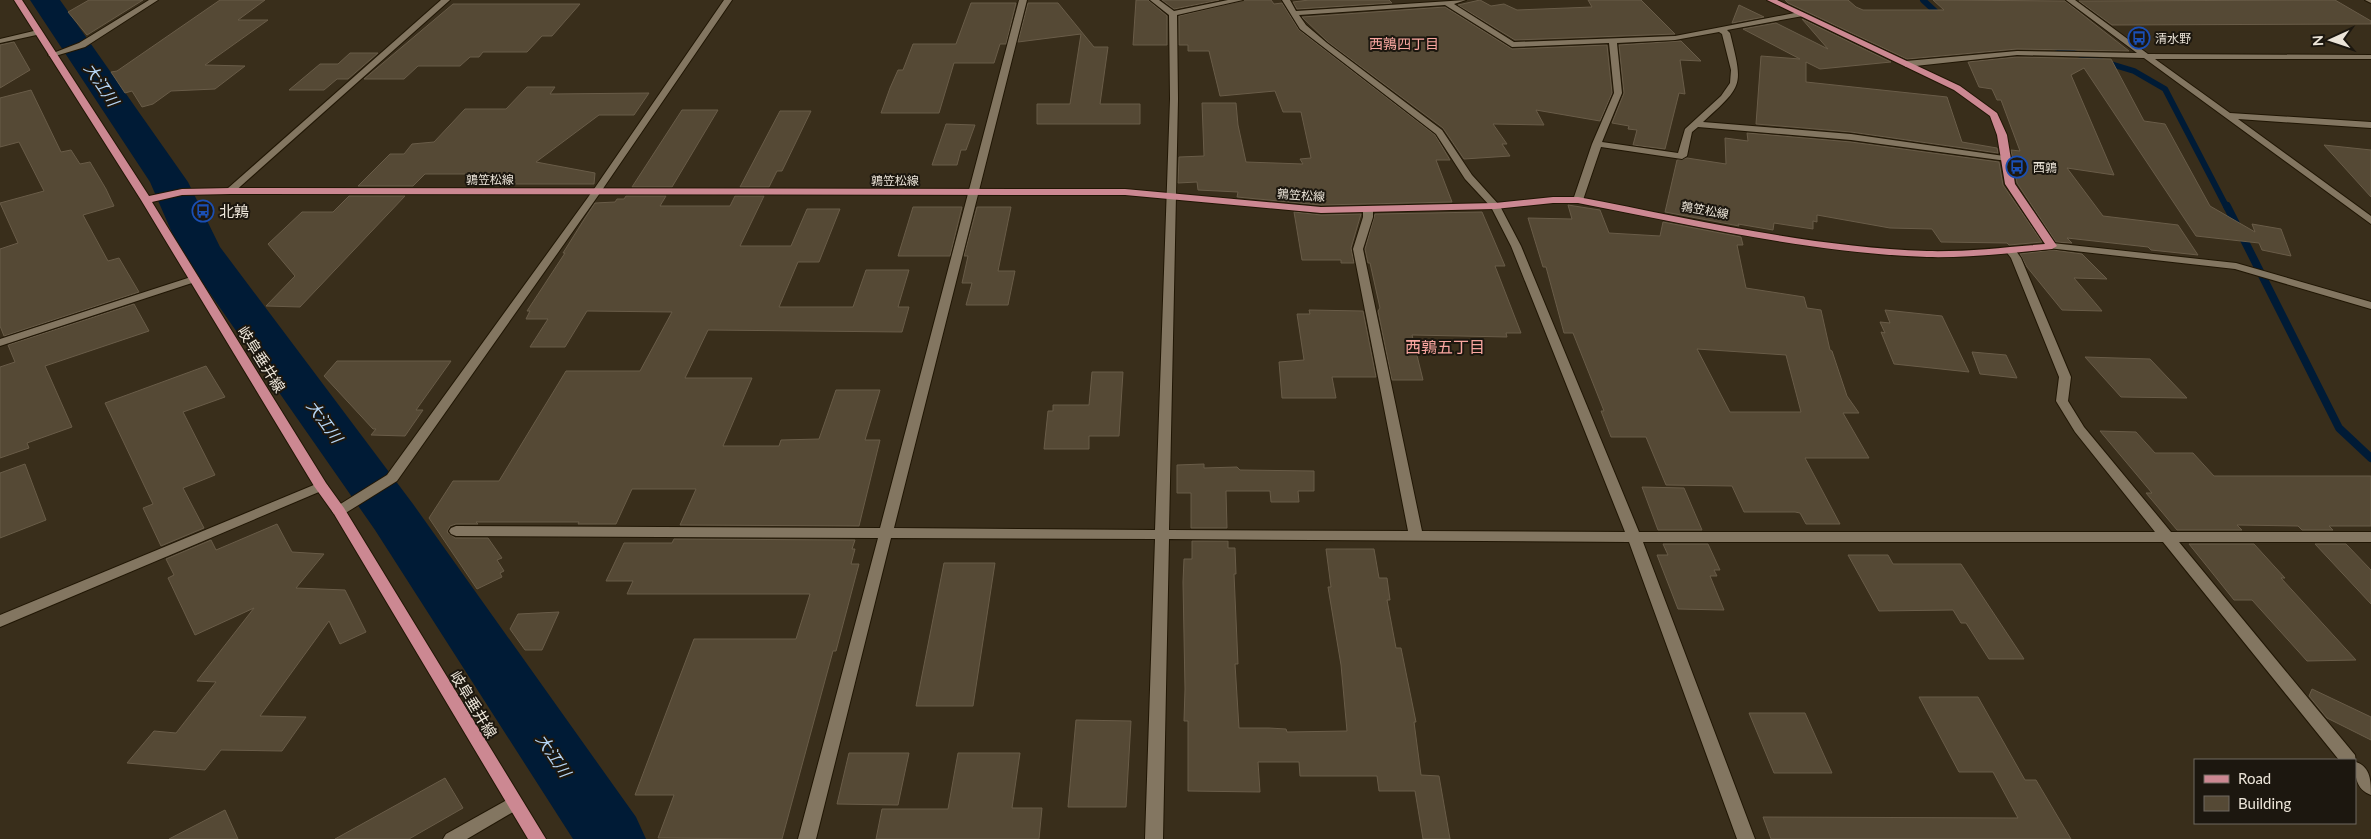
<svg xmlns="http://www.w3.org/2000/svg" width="2371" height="839" font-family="Lato,'Noto Sans JP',sans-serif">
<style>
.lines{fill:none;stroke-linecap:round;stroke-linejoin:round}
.stream-far1{stroke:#001b36;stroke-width:6}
.stream{stroke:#001b36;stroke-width:8}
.river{fill:#001b36;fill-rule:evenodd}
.building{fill:#554935;stroke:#695c48;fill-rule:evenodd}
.minor-casing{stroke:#201604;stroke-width:2}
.major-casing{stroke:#201604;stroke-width:2}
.minor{fill:#837661;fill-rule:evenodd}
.major{fill:#cc8892;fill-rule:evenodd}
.labels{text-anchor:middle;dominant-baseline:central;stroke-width:4;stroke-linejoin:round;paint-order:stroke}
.far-poi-label{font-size:12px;fill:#ece5d9;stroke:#1c170f;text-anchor:start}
.far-street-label{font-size:12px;fill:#ece5d9;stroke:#1c170f}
.far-neighbourhood-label{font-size:14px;fill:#f9a6a0;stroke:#1c170f}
.poi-label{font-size:15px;fill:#ece5d9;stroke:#1c170f;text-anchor:start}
.street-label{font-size:15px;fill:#ece5d9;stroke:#1c170f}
.water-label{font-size:16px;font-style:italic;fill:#b6d5f4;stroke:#1c170f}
.neighbourhood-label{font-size:16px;fill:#f9a6a0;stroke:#1c170f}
</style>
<rect width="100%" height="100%" fill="#392e1b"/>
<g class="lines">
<!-- stream-far1 -->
<g class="stream-far1">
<polyline points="1923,0 1937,13 1945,15"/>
<polyline points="2051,46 2134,71 2165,89 2227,208"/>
</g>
<!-- stream -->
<polyline class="stream" points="2227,206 2339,428 2371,458"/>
<!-- river -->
<polygon class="river" points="30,0 60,0 188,182 220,247 413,504 636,817 646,839 573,839 375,530 179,249 150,182"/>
</g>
<!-- building -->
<g class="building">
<polygon points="89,0 143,0 87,35 68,12"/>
<polygon points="220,0 265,0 238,20 268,20 205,65 245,66 215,89 171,91 153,104 142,107 132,91 125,93 111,72 117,71"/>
<polygon points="1136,0 1148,0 1167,16 1167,45 1133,45"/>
<polygon points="1162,0 1219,0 1174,9"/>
<polygon points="1245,0 1271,0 1274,4 1282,3 1299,30 1435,135 1450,160 1436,160 1452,202 1321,205 1237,197 1238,192 1198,190 1197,182 1178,183 1179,157 1204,156 1202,103 1236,103 1238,125 1246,162 1303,164 1300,159 1311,158 1301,112 1283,112 1275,91 1220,96 1209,51 1188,51 1188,45 1179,45 1179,16"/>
<polygon points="1309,0 1389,0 1392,3 1297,9 1293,2"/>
<polygon points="1480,0 1491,6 1504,4 1517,10 1592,7 1588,0 1641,0 1675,34 1515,40 1458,5"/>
<polygon points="1785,0 1848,0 1856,7 1863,10 1944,10 1933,0 2065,1 2129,51 2017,49 1907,59 1788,3"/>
<polygon points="2335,0 2371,21 2371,24 2112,25 2079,1"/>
<polygon points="971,3 1016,3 1006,44 1000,44 994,63 954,63 939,113 881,113 890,88 898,70 903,70 913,44 956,44"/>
<polygon points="1028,3 1058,3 1094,47 1108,47 1100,104 1140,104 1140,124 1037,124 1037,104 1070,104 1081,34 1018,42"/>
<polygon points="453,4 580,4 552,36 542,36 527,52 483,52 479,57 470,57 460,66 418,66 404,79 364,79"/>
<polygon points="1739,5 1764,17 1732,23"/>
<polygon points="1445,7 1512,49 1607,45 1612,93 1600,121 1536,110 1544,125 1493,124 1507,144 1502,144 1510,156 1464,159 1443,128 1328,42 1302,17"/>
<polygon points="1802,19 1891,62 1820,69 1806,62 1806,82 1947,97 1962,142 1997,148 1998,153 1851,132 1756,124 1761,56 1800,59 1743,29 1776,23 1828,49"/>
<polygon points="1681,41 1701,61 1680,60 1685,94 1679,93 1665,149 1633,145 1637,130 1628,129 1629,126 1612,123 1624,93 1619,45"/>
<polygon points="14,42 30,70 0,88 0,45"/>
<polygon points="350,53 378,53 348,79 337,79 324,90 289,90 320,64 338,64"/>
<polygon points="2017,57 2111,59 2144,121 2165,124 2210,206 2255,232 2252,224 2281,229 2291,256 2262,250 2259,243 2196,236 2084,68 2071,75 2114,175 2067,168 2103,216 2178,225 2198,255 2151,250 2148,247 2067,238 2072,243 2056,242 2017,183 2011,150 2020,151 2001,100 1997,100 1992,89 1979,87 1968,62"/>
<polygon points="527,87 555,87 550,94 649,93 634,115 599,115 536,162 595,173 594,184 501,184 510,174 425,174 413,186 358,186 390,154 404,154 412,144 434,142 465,109 506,109"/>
<polygon points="31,90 61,152 71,150 80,164 90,162 106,189 114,206 83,215 108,261 119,258 139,292 4,336 0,326 0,249 18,243 0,203 44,191 19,142 0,147 0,98"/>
<polygon points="682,110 718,110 672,187 632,187"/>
<polygon points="780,111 811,111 782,171 777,171 769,187 740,187"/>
<polygon points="946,124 975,125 966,150 961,150 957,165 932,165"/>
<polygon points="1747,133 1851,142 1999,162 2003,185 2042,242 2009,245 2007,243 1941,242 1932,229 1890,228 1817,215 1817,222 1813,221 1813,229 1774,223 1773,230 1738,224 1739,226 1665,212 1677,160 1687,158 1726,164 1725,138 1748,141"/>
<polygon points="2324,145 2371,150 2371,197"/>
<polygon points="349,196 405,196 300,307 266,306 295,276 268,244 302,212 333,212"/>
<polygon points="626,196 666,196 660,206 730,206 735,196 764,196 740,246 791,246 807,209 840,209 819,262 798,262 779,307 853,307 866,270 909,270 898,307 909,307 902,332 708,330 685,378 752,378 723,446 779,446 781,440 819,439 836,390 880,390 865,440 880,440 859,526 680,525 696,489 632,489 616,524 578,524 579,522 476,522 478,524 456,524 450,526 447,532 455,538 488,538 502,558 497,560 504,571 500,573 502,577 477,589 429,518 453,481 499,481 566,371 640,371 672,312 587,311 565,347 530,347 548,319 526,319 530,311 527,311 565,253 563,253 585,218 595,203 615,202 617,199 624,199"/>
<path d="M1568 205 1600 210 1609 233 1660 236 1663 222 1741 237 1743 245H1737L1746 288 1804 297 1807 308 1821 310 1830 350 1832 351 1847 396 1859 413H1843L1869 458H1805L1840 524H1806L1800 513 1795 512H1744L1732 486 1666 485 1646 437H1611L1601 411H1604L1573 333H1564L1546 267H1543L1528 218 1572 219ZM1697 349 1786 355 1801 412H1730Z"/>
<polygon points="913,207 962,207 950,256 898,256"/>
<polygon points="977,207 1011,207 998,271 1015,271 1008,305 966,305 972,283 962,283 968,256 964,256"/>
<polygon points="1294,212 1321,215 1361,214 1351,248 1354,263 1341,263 1341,260 1302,260"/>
<polygon points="1482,212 1505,266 1495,266 1521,333 1506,333 1507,337 1412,335 1423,380 1392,380 1378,311 1380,308 1370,263 1368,263 1365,249 1375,214"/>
<polygon points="2053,250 2082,254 2107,279 2074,278 2102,311 2062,310 2027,267 2020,254"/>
<polygon points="134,304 149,331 45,366 72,427 27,443 29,448 0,458 0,367 15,362 8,345"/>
<polygon points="1309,310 1363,311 1376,377 1332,377 1336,398 1282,398 1279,362 1304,360 1297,314 1310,314"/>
<polygon points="1885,310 1942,316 1969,372 1894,364 1881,332 1885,333 1880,322 1890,323"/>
<polygon points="1972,352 2006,355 2017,378 1980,374"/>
<polygon points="2085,357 2150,359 2187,398 2121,397"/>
<polygon points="337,361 451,361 416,410 423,410 405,436 371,435 376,429 373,429 324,376"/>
<polygon points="206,366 225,397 183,412 215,475 183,488 204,528 161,546 143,508 153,504 105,403"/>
<polygon points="1092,372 1123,372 1119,436 1089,436 1089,449 1044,449 1048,411 1053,411 1053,405 1089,405"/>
<polygon points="2100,431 2136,432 2155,453 2193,453 2214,476 2371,476 2371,526 2329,526 2333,530 2302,530 2298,526 2237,525 2242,530 2177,530 2146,493 2152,493"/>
<polygon points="25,464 46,520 0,538 0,473"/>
<polygon points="1204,464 1204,468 1237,467 1240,470 1314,471 1314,491 1298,491 1299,502 1271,502 1270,491 1226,491 1227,528 1191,528 1191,493 1177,493 1177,465"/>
<polygon points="1642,487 1684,488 1702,530 1658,530"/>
<polygon points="277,524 292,552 324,554 296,588 345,590 366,632 340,644 329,621 260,716 306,717 282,751 221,750 205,770 127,763 154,731 176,733 216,682 197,681 254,608 195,635 168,578 174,575 166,559 211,540 216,550"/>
<polygon points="674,539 855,540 852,549 855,549 851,564 859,564 836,651 833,651 782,839 658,838 674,795 635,795 694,639 796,639 810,594 627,594 633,581 606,581 624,543 672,543"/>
<polygon points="1192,541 1228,541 1228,548 1235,548 1236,574 1234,574 1238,664 1235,664 1239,728 1269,728 1286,729 1287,732 1347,731 1341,665 1328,587 1331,587 1326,549 1374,549 1379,578 1387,578 1390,600 1387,600 1396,648 1401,648 1416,722 1414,722 1421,775 1439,776 1450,839 1423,839 1415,791 1379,791 1377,776 1300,776 1299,762 1258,762 1260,792 1188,791 1188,721 1184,721 1185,689 1183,582 1184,559 1192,559"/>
<polygon points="1663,544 1708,544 1720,570 1714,570 1717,576 1710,576 1724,610 1678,609 1657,555 1668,555"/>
<polygon points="2189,544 2254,544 2285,578 2281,578 2356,660 2307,661 2252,600 2234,600"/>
<polygon points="2315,544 2346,544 2371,570 2371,604"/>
<polygon points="1848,555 1888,555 1893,564 1961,564 2024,659 1989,659 1966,623 1961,623 1953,610 1879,611"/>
<polygon points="944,563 995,563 973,706 916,706"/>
<polygon points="559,612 542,650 525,650 510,629 518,614"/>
<polygon points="2312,689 2371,717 2371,740 2327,718 2309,696"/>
<polygon points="1919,697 1978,697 2025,780 2036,780 2071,839 1771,839 1763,817 2018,818 1993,772 1959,772"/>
<polygon points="1749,713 1805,713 1832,773 1774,773"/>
<polygon points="1076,720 1131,721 1126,807 1068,807"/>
<polygon points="849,753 909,753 898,805 837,804"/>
<polygon points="958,753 1020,753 1012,808 1042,808 1039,839 876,839 882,809 948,809"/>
<polygon points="445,778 463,808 409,839 335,839"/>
<polygon points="225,810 238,839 169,839"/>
</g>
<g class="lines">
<!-- minor casing -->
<g class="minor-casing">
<g id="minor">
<polygon points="149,0 158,0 85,47 52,57 48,55 79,43"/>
<polygon points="441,0 450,0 233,193 227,193 227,189"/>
<polygon points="724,0 732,0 600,193 397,481 344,514 334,514 332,511 334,508 387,475 594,189"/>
<path d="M1019 0H1027L894 528 1155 530 1170 99 1169 15 1150 0H1159L1174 11 1228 0H1243L1177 15 1178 99 1169 530 1408 531 1353 249 1363 217V209L1368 206 1373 209V217L1363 249 1422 531 1625 532 1511 246 1491 207 1465 179 1436 134 1300 29 1282 0H1290L1296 11 1466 0 1454 4 1514 42 1675 36 1800 12H1803V16L1727 30 1730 33C1743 86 1744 85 1703 122L1851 134 2004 156 2007 157V161L1851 140 1698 127 1692 132 1687 156 1682 159 1601 147 1583 200 1578 203 1573 200 1592 144 1614 93 1609 43 1512 47 1445 5 1299 15 1306 25 1327 43 1442 130 1472 175 1500 206 1521 246 1639 532H2155L2075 432 2056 401 2059 377 2011 258 2005 250 2006 248H2014L2021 258 2071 377 2068 401 2084 427 2171 532H2371V542H2179L2355 755 2356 762C2371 767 2371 782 2371 795 2355 789 2355 775 2355 760H2339L2163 542H1643L1755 839H1737L1629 542 1169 539 1163 839H1145L1155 539 891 538 816 839H798L878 538 456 536 451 534 449 531 451 528 456 526 880 528ZM1719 32 1722 34 1731 70 1730 83 1721 96 1685 129 1678 153 1602 142 1622 93 1617 43 1675 40Z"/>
<polygon points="2066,0 2075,0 2148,54 2371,55 2371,59 2155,59 2230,113 2371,122 2371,128 2238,119 2371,216 2371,224 2144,58 2017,55 1906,67 1902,64 1906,61 2017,51 2137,53"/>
<polygon points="2365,0 2371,0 2371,3"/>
<polygon points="38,30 41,30 41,34 0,43 0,39"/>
<polygon points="2052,243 2236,263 2371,302 2371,309 2235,269 2048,248 2048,244"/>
<polygon points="194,276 198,277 199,279 198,281 0,346 0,339"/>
<polygon points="321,482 328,486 326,489 0,627 0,615"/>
<polygon points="514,796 520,798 522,803 520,808 467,839 443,839 446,834"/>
</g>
</g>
<!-- major casing -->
<g class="major-casing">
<path id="major" d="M14 0H22L149 196 182 189 230 188 1125 189 1321 207 1495 203 1553 197H1578C1693 219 1810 247 1927 251 1967 252 2006 247 2045 244L2005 184 1997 135 1990 116 1954 90 1767 0H1777L1960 86 1997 113 2007 135 2015 184 2057 246 2052 249C2011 253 1969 258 1927 257 1809 253 1693 225 1578 203H1553L1495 209 1321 213 1125 195 230 194 182 195 152 202 326 483 344 508 546 839H528L334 514 314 486 141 200Z"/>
</g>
<!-- minor -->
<use href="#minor" class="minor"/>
<!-- major -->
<use href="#major" class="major"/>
</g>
<!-- icons -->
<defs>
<g id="bus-ring" transform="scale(1.125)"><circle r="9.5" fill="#1c170f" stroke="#1a4fb4" stroke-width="1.5"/><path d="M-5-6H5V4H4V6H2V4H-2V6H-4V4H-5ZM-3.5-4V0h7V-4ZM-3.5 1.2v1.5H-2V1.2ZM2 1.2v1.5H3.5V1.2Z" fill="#1a4fb4"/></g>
</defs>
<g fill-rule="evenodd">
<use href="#bus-ring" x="2139" y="38"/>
<use href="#bus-ring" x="2017" y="167"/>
<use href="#bus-ring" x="203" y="211"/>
</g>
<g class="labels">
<!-- far-poi labels -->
<g class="far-poi-label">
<text x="2155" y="38">清水野</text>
<text x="2033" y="167">西鶉</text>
</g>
<!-- far-street labels -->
<g class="far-street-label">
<text x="490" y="179">鶉笠松線</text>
<text x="895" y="180">鶉笠松線</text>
<text transform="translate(1301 195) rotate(4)">鶉笠松線</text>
<text transform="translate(1705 210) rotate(10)">鶉笠松線</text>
</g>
<!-- far-neighbourhood labels -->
<g class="far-neighbourhood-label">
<text x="1404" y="43">西鶉四丁目</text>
</g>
<!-- poi labels -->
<g class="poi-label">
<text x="219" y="211">北鶉</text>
</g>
<!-- street labels -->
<g class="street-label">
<text transform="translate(262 359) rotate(58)">岐阜垂井線</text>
<text transform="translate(474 704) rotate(59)">岐阜垂井線</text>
</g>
<!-- water labels -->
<g class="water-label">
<text transform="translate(102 84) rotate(56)">大江川</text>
<text transform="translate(325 421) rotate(54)">大江川</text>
<text transform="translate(554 755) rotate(56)">大江川</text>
</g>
<!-- neighbourhood labels -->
<g class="neighbourhood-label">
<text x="1445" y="346">西鶉五丁目</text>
</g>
</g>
<!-- legend -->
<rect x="2194" y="759" width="162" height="65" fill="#1c170f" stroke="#6f6960"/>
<rect x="2204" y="775" width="25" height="8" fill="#cc8892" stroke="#6f6960"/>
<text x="2238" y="784" font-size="15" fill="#ece5d9">Road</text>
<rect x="2204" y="796" width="25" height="15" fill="#554935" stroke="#6f6960"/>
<text x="2238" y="809" font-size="15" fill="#ece5d9">Building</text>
<!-- north arrow -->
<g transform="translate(2331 40) rotate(267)" stroke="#1c170f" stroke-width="4" paint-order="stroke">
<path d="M0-4L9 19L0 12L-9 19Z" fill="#ece5d9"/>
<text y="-8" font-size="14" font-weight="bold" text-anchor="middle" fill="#ece5d9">N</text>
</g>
</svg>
